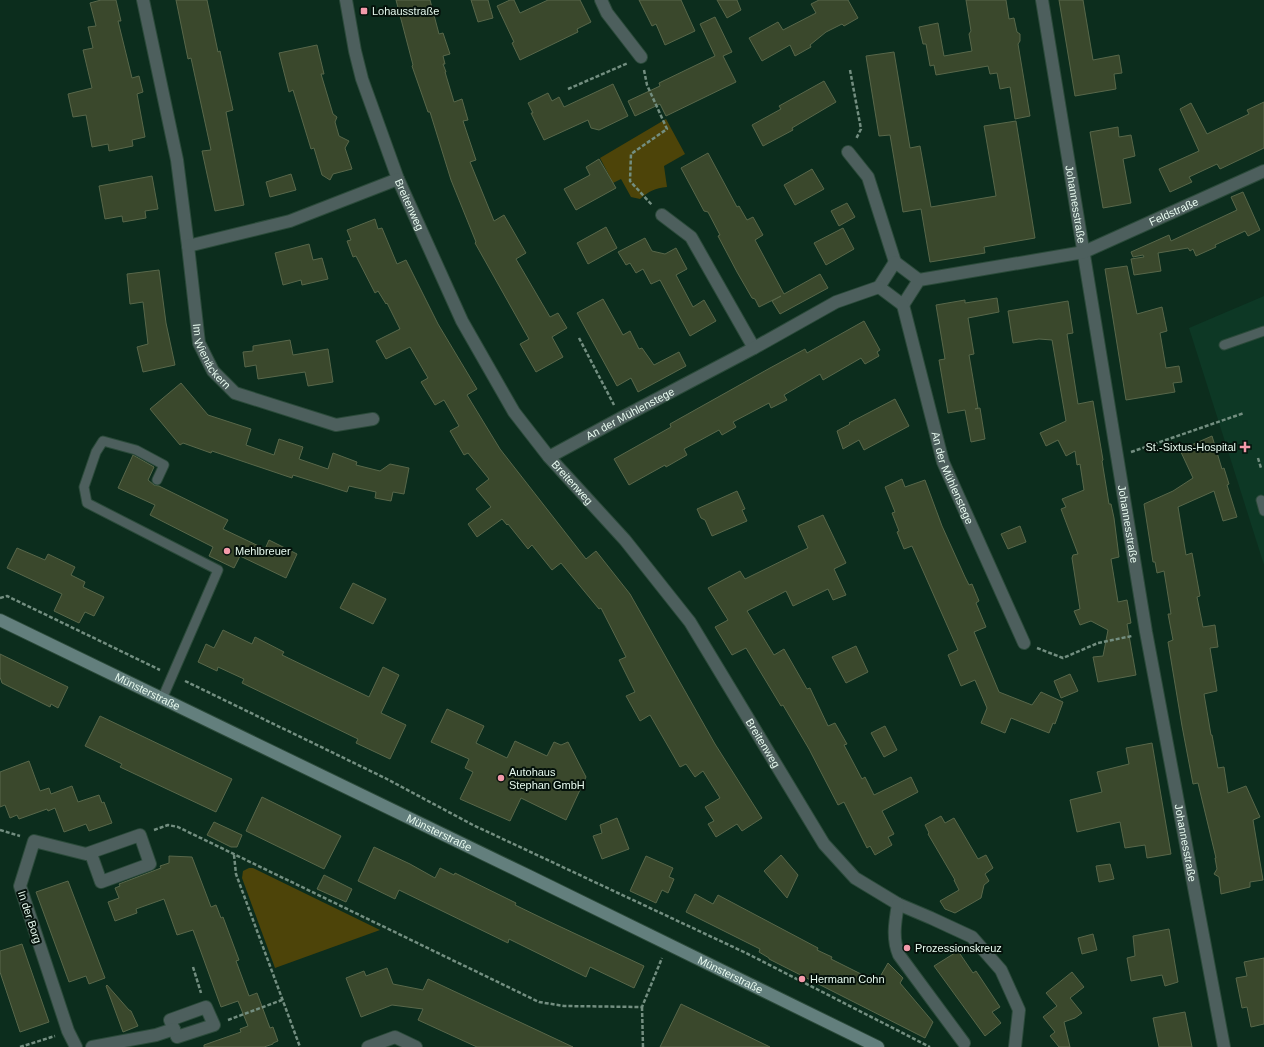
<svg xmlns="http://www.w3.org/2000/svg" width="1264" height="1047" font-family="Helvetica,sans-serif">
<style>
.built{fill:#0d3825}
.green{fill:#4d4409}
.building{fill:#3a482c;stroke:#58674a}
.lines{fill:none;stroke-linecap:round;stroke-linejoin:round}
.service-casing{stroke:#2b4a3a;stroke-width:11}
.minor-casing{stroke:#2b4a3a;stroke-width:14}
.secondary-casing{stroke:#2b4a3a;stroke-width:14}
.path{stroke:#738e80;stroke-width:2.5;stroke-dasharray:4 2;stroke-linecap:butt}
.service{stroke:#4d5f5d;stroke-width:9}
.minor{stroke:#4d5f5d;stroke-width:12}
.secondary{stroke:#637f7d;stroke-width:12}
.poi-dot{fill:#f39aaa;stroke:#05120b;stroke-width:1.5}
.labels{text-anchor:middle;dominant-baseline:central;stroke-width:4;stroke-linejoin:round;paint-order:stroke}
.poi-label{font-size:11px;fill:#e7faef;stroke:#05120b;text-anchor:start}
.street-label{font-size:11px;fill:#e7faef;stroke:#05120b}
</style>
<rect width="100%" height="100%" fill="#0c2d1d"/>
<!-- built -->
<polygon class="built" points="1264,296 1264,565 1189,328"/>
<!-- green -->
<g class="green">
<path d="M666 119 685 154 664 166 667 187C655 188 649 191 640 199L631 197 621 179 613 183 600 158Z"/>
<polygon points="249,868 253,868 380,930 275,968 242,878 243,871"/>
</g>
<!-- building -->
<g class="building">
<polygon points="101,0 116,0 121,21 118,21 132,78 139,76 143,92 137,94 145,137 132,140 133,146 109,151 108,144 92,147 86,115 73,117 68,94 92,88 83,50 93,48 88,27 96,26 90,3"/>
<polygon points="176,0 207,0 218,52 220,51 233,110 226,112 244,205 215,211 202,151 211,150 191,58 188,59"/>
<polygon points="396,0 430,0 439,34 443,33 450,54 443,56 445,64 443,64 446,72 445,72 454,102 462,99 468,120 463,121 476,160 470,162 494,221 504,215 526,253 516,259 550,317 558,313 567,328 552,337 563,357 536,372 520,344 529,339 475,243 476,242 451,180 430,112 428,112 412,66 413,65"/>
<polygon points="471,0 488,0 493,18 478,22"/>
<polygon points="510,0 514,0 520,13 548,0 580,0 591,22 577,29 578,32 520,60 512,43 514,42 497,6"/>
<polygon points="639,0 681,0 695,31 665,45 656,24 652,26"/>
<polygon points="717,0 737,0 741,10 727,18"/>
<polygon points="819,0 848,0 858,18 844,26 842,24 826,32 810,45 811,47 795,56 790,45 762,61 749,38 778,22 783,30 816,13 811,4"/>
<polygon points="966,0 1006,0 1009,19 1014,18 1017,32 1020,34 1020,41 1018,44 1030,116 1015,119 1010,87 1000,89 997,73 990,74 988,66 936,75 934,65 930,66 926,44 923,44 919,27 938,23 944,56 972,51 969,34 971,31"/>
<polygon points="1059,0 1083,0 1093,60 1119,55 1122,73 1114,74 1116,89 1075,96"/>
<polygon points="715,17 732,52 723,56 736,82 666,116 660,104 635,116 628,101 660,86 659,83 715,56 700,24"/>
<polygon points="317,45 324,74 321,74 333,114 337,117 335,122 339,136 349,141 345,148 352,169 333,174 330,180 322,175 314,148 311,149 293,90 289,92 279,53"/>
<polygon points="894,52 910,148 920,146 931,207 996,196 984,126 1016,121 1035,238 984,247 985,253 930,262 921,209 903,212 890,135 879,136 866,56"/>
<polygon points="824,81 836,102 792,128 793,130 763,146 752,125 781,109 779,106"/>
<polygon points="613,84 628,116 599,130 591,128 588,120 544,140 531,113 533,113 528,103 548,93 552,101 559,97 564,107"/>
<polygon points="1264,102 1264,148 1220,169 1217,164 1189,177 1192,182 1170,192 1159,169 1199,151 1180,109 1191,103 1207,134 1249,114 1247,110"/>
<polygon points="1118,127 1119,137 1131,135 1135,156 1123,159 1131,203 1103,208 1090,132"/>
<polygon points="708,153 737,207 739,206 747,220 753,217 763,235 755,240 784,294 820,274 828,288 780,314 772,301 781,296 759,307 755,299 752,298 737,272 718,236 720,235 708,212 704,211 681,168"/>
<polygon points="599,159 616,188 576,210 564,189 590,175 586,167"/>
<polygon points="812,169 824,189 795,205 784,185"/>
<polygon points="291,174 296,190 270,197 266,182"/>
<polygon points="152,176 158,209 145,211 146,218 123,222 122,216 105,219 99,186"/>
<polygon points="1243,192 1260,230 1248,236 1245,231 1215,245 1216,247 1196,256 1193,249 1190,251 1188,248 1158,253 1161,271 1134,275 1131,259 1144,257 1143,255 1133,257 1131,252 1169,235 1171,241 1237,210 1231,197"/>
<polygon points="847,203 855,217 839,226 831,211"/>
<polygon points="375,219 378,229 382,228 397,264 406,260 438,324 477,389 467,395 500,449 586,559 596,551 630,594 715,744 762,818 742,831 737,824 716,837 708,824 714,821 705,807 720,798 703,771 695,777 686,764 680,767 650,715 640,721 626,696 635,692 619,660 626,657 601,608 599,609 561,563 552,570 532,545 528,549 508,524 507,525 502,519 477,537 468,524 491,507 476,489 489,479 468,453 464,455 450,431 459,426 444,400 435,405 421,382 428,378 410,347 386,359 376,341 400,329 387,303 386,304 378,291 375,293 356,256 353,257 347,241 351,240 347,230"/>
<polygon points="606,227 617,248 588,264 577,243"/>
<polygon points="843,228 854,249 826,265 814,243"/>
<polygon points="645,238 652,251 665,254 676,248 687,269 676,275 693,307 704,300 716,321 690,336 660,280 651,284 643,269 636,273 630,263 626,265 618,252"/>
<polygon points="309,244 313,260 322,258 328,279 302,285 301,280 283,285 275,253"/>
<polygon points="1127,266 1137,314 1162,307 1167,331 1160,333 1166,368 1179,366 1182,382 1173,383 1175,392 1126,400 1105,269"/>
<polygon points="159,270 166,323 175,365 143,372 137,347 148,344 143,302 130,304 127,274"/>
<polygon points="997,298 999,312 968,318 974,354 969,355 978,408 975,409 980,408 985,439 971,442 965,410 948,413 939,360 945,359 936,305 965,300 965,303"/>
<polygon points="603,299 623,335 630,331 639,349 642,348 654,365 679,352 686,366 638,392 631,378 617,386 577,313"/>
<polygon points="1068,301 1073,333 1067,334 1078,404 1093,401 1103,460 1102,461 1109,504 1111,504 1114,518 1119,557 1111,559 1118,602 1127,600 1131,623 1127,624 1136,675 1098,682 1093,657 1103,656 1108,630 1091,621 1080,625 1074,611 1080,609 1072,558 1073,555 1078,554 1061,509 1066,507 1062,499 1084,490 1080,464 1077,465 1075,451 1066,456 1058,440 1046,446 1040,433 1066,421 1052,340 1039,339 1013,343 1008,311"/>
<polygon points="864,321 880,350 877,352 879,356 865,364 861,358 823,380 820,374 784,395 787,400 771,408 769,403 733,422 736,427 722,435 719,430 684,449 687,455 666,467 665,465 629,485 614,459 671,427 670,424 770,368 805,349 807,353"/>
<polygon points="290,340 293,355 328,349 333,382 308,386 305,372 258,379 256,365 245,367 243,352 253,351 253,346"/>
<polygon points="181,383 208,415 251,429 246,445 274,455 279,439 303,447 299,459 328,469 333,453 357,462 356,465 380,471 390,464 409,468 404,494 393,492 391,501 375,498 376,492 349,486 347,492 293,475 292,478 212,451 211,453 183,443 180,445 150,409"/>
<polygon points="895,399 909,426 864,450 859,440 843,449 837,431 850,424 849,423"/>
<polygon points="1212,436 1222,469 1224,468 1229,484 1227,485 1237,517 1223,521 1214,491 1178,507 1186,555 1192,553 1200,596 1197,597 1203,627 1215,625 1218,647 1210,648 1217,691 1204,694 1211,735 1212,735 1218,768 1224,767 1228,793 1246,786 1260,817 1253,820 1263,880 1250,882 1250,887 1221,894 1219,877 1214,874 1217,869 1215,858 1216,858 1198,783 1193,784 1182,726 1168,642 1173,640 1168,614 1171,614 1164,571 1157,573 1155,562 1153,562 1144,504 1173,491 1193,478 1180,450"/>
<polygon points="133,455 154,467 148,480 154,485 159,486 228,520 223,529 265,549 269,540 297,554 286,578 240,556 234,568 209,556 213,547 150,515 155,505 118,488"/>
<polygon points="902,479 905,487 925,480 942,526 965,577 969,585 972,584 979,601 976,603 986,627 974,632 999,692 1032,705 1041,692 1063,702 1055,724 1053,723 1049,733 1011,718 1005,733 981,723 987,708 975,680 961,686 948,655 958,650 912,546 904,549 897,532 899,531 892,513 895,512 885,487"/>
<polygon points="737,491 745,509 742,510 747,521 712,536 705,520 701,518 697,509"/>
<polygon points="823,515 846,563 834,569 846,595 833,600 828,589 793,606 786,591 747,611 774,655 784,649 807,689 810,688 828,726 835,723 847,744 844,745 862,779 865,777 874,795 911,777 918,792 882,811 894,834 888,837 892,845 875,855 870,846 867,848 844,802 838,805 809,749 783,705 781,706 746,648 732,655 715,627 728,620 708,588 740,571 745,579 808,548 798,526"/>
<polygon points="1020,526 1026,542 1008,549 1001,534"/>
<polygon points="17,548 45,560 48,554 75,567 71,575 85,582 83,587 104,597 94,616 85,612 79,623 54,611 62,594 7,568"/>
<polygon points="353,583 386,599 373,624 340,608"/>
<polygon points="223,630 252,644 255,637 284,652 282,655 369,697 383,667 399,675 381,713 406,725 390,759 356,743 358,739 242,683 244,679 218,667 217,671 198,662 206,644 214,648"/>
<polygon points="856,646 868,672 846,683 832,657"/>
<polygon points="0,654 68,687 58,708 51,704 50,707 2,683 0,677"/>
<polygon points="1070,674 1078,691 1061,698 1054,681"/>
<polygon points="447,709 484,726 476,743 507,758 515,741 547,756 554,742 561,745 568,742 586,777 566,820 521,798 510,821 460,799 473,772 465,768 469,759 431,742"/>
<polygon points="100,716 232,779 216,812 120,767 122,764 85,746"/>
<polygon points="885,726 897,750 884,757 871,733"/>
<polygon points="1152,743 1171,854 1147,858 1145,845 1125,848 1120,822 1077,832 1070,800 1102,792 1097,772 1129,764 1126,748"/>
<polygon points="29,761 40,791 49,788 51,794 72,786 78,802 99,795 102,803 104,802 112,823 89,831 86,824 64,832 55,808 48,811 47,809 19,819 17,815 10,818 5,805 0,807 0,772"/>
<polygon points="262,797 341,836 324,869 246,831"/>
<polygon points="941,816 945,823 954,818 978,859 986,855 993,868 985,874 989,881 984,885 981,898 955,913 945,909 940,901 959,890 954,880 955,880 928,834 929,833 925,825"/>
<polygon points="617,818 629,849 602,859 593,836 602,833 600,825"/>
<polygon points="214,822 242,835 237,847 231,847 207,835"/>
<polygon points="374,847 410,864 435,878 440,868 454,875 455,873 516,903 515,905 546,920 644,966 634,988 590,967 586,977 509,939 508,943 399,890 395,899 358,881"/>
<polygon points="781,855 798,875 787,898 764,871"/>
<polygon points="169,856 192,857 211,907 216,905 221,918 223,917 239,960 236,961 249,996 257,993 270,1028 273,1027 278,1041 273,1043 273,1044 264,1047 204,1047 204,1045 241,1032 240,1029 248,1026 238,1001 221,1007 193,930 177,935 164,899 136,909 137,913 115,921 108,902 119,898 115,888 120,886 119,884 161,868 160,866 169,863"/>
<polygon points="646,856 673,868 669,877 674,879 668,893 662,890 656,903 630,891"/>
<polygon points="1110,864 1114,879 1099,882 1096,866"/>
<polygon points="324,875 352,889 346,902 317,889"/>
<polygon points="68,881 105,978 89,984 86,976 69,982 36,892"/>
<polygon points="695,894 713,904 718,895 818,948 817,950 832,957 831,959 877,982 888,963 903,978 900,983 933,1022 925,1038 769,959 769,958 759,952 760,949 686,912"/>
<polygon points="1169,929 1178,982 1165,986 1162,975 1131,981 1127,958 1135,956 1133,936"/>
<polygon points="1093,934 1097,950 1082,954 1078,938"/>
<polygon points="22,944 49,1022 20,1032 0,972 0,951"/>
<polygon points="958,951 973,973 976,971 1000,1007 992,1012 1001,1023 985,1036 934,966"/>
<polygon points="1264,958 1264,1024 1251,1027 1247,1007 1242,1008 1236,978 1247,976 1244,962"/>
<polygon points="387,968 393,984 423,990 428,979 573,1047 477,1047 418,1020 423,1009 392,1005 361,1017 346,978 364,971 366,976"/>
<polygon points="1072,972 1084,987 1070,998 1082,1013 1075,1018 1064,1022 1070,1047 1059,1047 1050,1036 1055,1032 1043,1017 1057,1006 1046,993"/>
<polygon points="107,985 129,1010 131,1011 138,1026 123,1032 106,986"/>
<polygon points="681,1004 737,1031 770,1047 660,1047"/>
<polygon points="1185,1012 1192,1047 1159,1047 1153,1018"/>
</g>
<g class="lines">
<!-- service casing -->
<g class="service-casing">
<g id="service">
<polyline points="1224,345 1264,331"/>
<polyline points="157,480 164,465 136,450 103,441 96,452 84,487 87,503 218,570 162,699"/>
<polyline points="1261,500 1264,511"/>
</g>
</g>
<!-- minor casing -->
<g class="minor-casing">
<g id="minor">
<path id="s1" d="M143 0 177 160 188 246 199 343 213 371 235 393 336 425 373 419"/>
<path id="s2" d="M346 0 355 51 362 79 398 179 462 321 514 412 549 457 625 540 690 622 824 844 855 878 898 904 931 918 972 937 1001 970 1019 1010 1015 1047"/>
<polyline points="601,0 607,13 641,57"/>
<path id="s3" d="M1042 0 1146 632 1224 1047"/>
<polyline points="848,152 868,177 895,262"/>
<polyline points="662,215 691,237 754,348"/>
<polyline points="188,246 290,221 398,179"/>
<path id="s4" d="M919 280 903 305 879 287 895 262 919 280 1084 252 1264 171"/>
<path id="s5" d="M903 305 943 462 1024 643"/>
<path id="s6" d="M549 457 621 418 754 348 836 302 879 287"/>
<path d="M898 904C895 922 892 939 899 955L964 1043"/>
<polygon points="206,1007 214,1025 177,1037 170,1020"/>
<polyline points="76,1047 68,1031 20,886 34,841 86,854 140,835 150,864 101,882 91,854"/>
<polyline points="92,1047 156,1035 174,1029"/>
<polyline points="368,1047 395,1037 416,1047"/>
</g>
</g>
<!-- secondary casing -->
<g class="secondary-casing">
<g id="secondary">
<path id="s7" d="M0 620 529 876 878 1047"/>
</g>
</g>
<!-- path -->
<g class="path">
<polyline points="644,70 647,85 667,129 631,154 630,181 652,205"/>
<polyline points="850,70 861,129 856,139"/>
<polyline points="568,89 628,63"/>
<polyline points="579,338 614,405"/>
<polyline points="1131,452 1244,413"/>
<polyline points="1258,458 1261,468"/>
<polyline points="0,598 7,596 160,670"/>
<polyline points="1037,648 1063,658 1098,643 1132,636"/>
<polyline points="185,681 385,778 473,825 746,953 930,1047"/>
<polyline points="0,830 20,836"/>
<polyline points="154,830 168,825 178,827 539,1002 564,1006 642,1007 662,958"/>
<polyline points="234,855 236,874 300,1047"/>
<polyline points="193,967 201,993"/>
<polyline points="642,1007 643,1047"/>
<polyline points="228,1020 282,1000"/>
<polyline points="20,1047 55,1036"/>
</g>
<!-- service -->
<use href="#service" class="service"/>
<!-- minor -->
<use href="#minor" class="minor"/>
<!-- secondary -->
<use href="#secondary" class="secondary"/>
</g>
<!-- markers -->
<g class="poi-dot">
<rect x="360" y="7" width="8" height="8" rx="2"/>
<path d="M1243 441h4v4h4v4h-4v4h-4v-4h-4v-4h4z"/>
<circle cx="227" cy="551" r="4"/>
<circle cx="501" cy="778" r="4"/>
<circle cx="907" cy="948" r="4"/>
<circle cx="802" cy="979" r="4"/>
</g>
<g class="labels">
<!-- poi labels -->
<g class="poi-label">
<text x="372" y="11">Lohausstraße</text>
<text x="1236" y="447" text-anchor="end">St.-Sixtus-Hospital</text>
<text x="235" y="551">Mehlbreuer</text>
<text x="509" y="772">Autohaus<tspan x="509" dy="13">Stephan GmbH</tspan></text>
<text x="915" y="948">Prozessionskreuz</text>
<text x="810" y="979">Hermann Cohn</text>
</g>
<!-- street labels -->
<g class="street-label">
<text stroke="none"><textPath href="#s2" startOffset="215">Breitenweg</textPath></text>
<text stroke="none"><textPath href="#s3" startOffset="207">Johannesstraße</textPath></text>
<text stroke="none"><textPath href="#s4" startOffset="385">Feldstraße</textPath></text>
<text stroke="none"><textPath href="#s1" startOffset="365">Im Wienäckern</textPath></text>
<text stroke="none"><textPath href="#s6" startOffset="92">An der Mühlenstege</textPath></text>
<text stroke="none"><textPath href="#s5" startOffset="180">An der Mühlenstege</textPath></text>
<text stroke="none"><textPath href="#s2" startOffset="539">Breitenweg</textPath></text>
<text stroke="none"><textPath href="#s3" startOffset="531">Johannesstraße</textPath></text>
<text stroke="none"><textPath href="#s7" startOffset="164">Münsterstraße</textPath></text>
<text stroke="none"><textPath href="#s2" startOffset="863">Breitenweg</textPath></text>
<text stroke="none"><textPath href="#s7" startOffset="488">Münsterstraße</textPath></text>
<text stroke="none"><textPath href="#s3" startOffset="855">Johannesstraße</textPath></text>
<text transform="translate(30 917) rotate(72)">In der Borg</text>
<text stroke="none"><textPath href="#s7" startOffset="812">Münsterstraße</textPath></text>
</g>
</g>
</svg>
